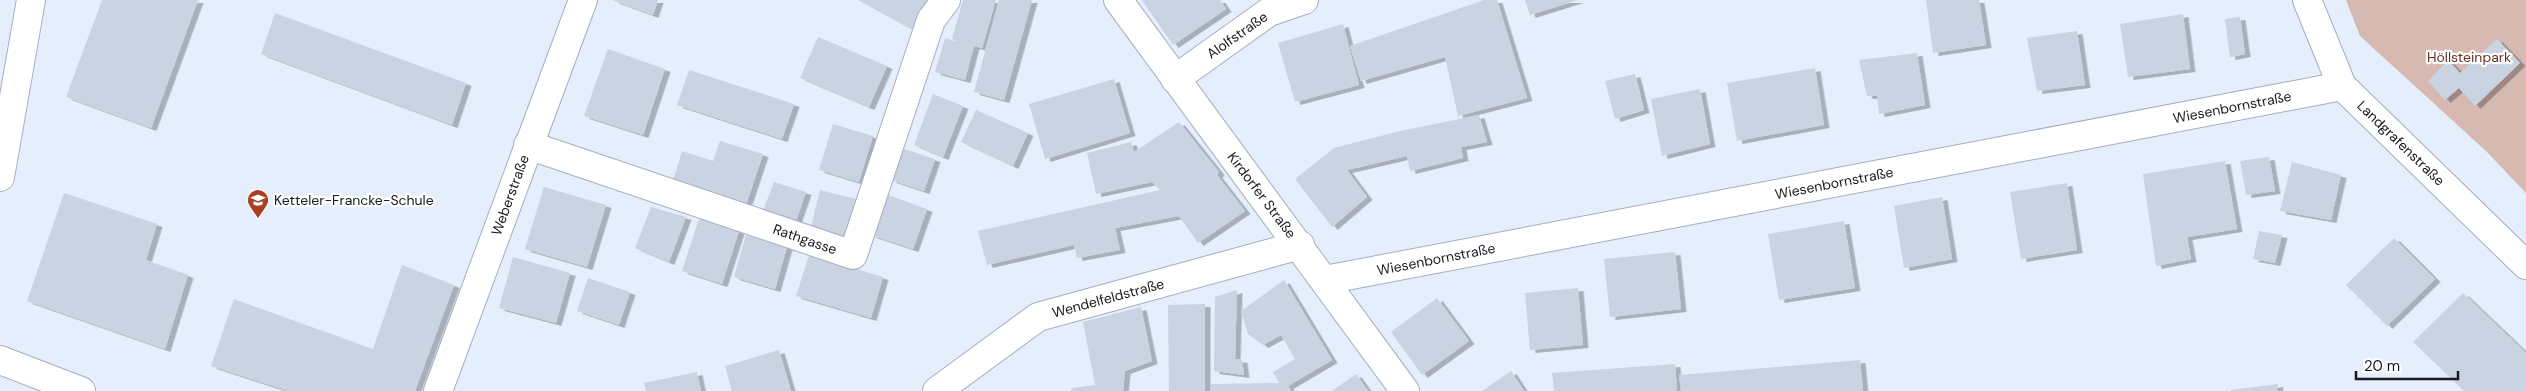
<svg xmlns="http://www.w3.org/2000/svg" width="2526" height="391" font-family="'DM Sans',sans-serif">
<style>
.green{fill:#d6bab2}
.building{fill:#cad3e2;filter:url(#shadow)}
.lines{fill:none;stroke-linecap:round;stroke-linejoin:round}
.minor-casing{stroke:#a6aebd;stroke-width:30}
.minor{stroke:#fff;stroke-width:28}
.labels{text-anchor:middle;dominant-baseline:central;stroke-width:4.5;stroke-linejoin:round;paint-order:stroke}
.street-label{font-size:14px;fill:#16191e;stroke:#fff}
.park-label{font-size:14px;fill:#673223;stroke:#fff}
.poi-label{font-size:14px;fill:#16191e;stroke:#fff;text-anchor:start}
</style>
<defs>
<filter id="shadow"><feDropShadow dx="5.5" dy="3" stdDeviation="0" flood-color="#0004"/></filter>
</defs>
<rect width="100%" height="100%" fill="#e5eefd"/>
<!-- green -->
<polygon class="green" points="2346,0 2526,0 2526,193 2486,151 2360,36"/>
<!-- building -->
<g class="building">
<polygon points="102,0 198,0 151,128 66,97"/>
<polygon points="612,0 658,0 653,15"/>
<polygon points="858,0 929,0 913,30"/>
<polygon points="963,0 996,0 982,48 974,46 965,80 935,72 945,38 958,42 952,39"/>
<polygon points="999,0 1032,0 1004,100 974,92"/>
<polygon points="1142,0 1220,0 1226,9 1173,45"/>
<polygon points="1484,0 1497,0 1527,98 1458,116 1445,57 1361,81 1350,46"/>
<polygon points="1525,0 1578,0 1530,15"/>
<polygon points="1926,0 1979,0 1986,45 1933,53"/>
<polygon points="275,13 466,83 452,125 261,54"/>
<polygon points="2183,14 2190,69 2128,77 2120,24"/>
<polygon points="2240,17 2245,54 2230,57 2225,19"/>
<polygon points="1343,24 1359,85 1295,102 1278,43"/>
<polygon points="2077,31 2085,85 2037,91 2027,38"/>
<polygon points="818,37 887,66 869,107 800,78"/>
<polygon points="2497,39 2520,63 2475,106 2459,88 2445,100 2428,81 2448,60 2460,73"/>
<polygon points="608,49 665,69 643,135 584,116"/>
<polygon points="1917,53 1925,105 1879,114 1877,96 1867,96 1859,60"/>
<polygon points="1815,68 1824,125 1737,141 1727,83"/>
<polygon points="689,70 794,104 782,139 677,105"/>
<polygon points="1635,74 1644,110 1615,119 1605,81"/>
<polygon points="1114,79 1130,133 1045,159 1029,104"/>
<polygon points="1700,89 1710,144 1662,156 1651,99"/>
<polygon points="933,94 963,106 943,157 914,145"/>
<polygon points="976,110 1028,133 1013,166 961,142"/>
<polygon points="1479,115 1487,142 1461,147 1463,158 1410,171 1407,156 1347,170 1367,197 1332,227 1295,179 1334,148 1400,131"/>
<polygon points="1179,122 1219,172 1217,175 1245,211 1198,243 1179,216 1115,228 1120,250 1077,258 1074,245 987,265 978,231 1160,190 1152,182 1096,194 1087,153 1131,142 1134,152"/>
<polygon points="833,124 873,136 859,182 819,170"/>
<polygon points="720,141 763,154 745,208 672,184 682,151 713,161"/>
<polygon points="901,148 935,159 924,191 891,180"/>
<polygon points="2269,157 2275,191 2246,195 2240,161"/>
<polygon points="2225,161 2237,229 2187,237 2191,259 2156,266 2143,174"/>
<polygon points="2292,162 2341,175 2331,220 2280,211"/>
<polygon points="774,182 806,192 794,227 761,216"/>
<polygon points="2067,183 2077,250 2021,259 2010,192"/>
<polygon points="544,187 606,205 587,267 525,249"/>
<polygon points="820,190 860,200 850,240 810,230"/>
<polygon points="64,193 157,224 146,260 188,275 165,349 27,301"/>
<polygon points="885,194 927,209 913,249 871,235"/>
<polygon points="1942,197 1952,259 1904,268 1894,206"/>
<polygon points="651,207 686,217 669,262 635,248"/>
<polygon points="699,219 739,231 722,284 682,271"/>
<polygon points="1844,221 1855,288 1779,300 1768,234"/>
<polygon points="2259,231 2282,235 2275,263 2253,259"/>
<polygon points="746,235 787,247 775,289 734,277"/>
<polygon points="2394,238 2435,279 2387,326 2346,285"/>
<polygon points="1675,252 1681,309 1610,317 1604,259"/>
<polygon points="809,255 883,277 871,318 796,296"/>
<polygon points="513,257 570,273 556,323 499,308"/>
<polygon points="402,265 454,285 415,391 288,391 211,366 234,299 373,349"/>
<polygon points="588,278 630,292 619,325 577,311"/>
<polygon points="1284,280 1332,360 1288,386 1291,391 1211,391 1211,384 1279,383 1273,372 1295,359 1281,335 1263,345 1248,334 1241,311"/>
<polygon points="1578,288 1583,345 1530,350 1525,293"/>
<polygon points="1237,290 1235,359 1242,360 1244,375 1214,371 1215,297"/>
<polygon points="2463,293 2526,353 2526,391 2464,391 2413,342"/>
<polygon points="1437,298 1469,341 1422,375 1391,332"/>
<polygon points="1205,304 1205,391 1169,391 1168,305"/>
<polygon points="1141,307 1152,361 1125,371 1123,391 1071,391 1072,388 1095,385 1083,322"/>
<polygon points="779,350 791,391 732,391 725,366"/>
<polygon points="1860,360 1863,391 1681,391 1679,375"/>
<polygon points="1675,364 1677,391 1554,391 1552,373"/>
<polygon points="1511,371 1524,391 1482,391"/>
<polygon points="697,372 701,391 646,391 644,383"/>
<polygon points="1356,374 1368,391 1332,391"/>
<polygon points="2278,384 2277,391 2231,391 2230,390"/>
</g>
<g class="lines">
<!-- minor casing -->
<g class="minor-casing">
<g id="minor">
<polyline points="1118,0 1405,391"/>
<polyline points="2307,0 2342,86 2526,265"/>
<polyline points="1175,79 1269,12 1304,0"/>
<polyline points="528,145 853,255 931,20 946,0"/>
<polyline points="0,177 31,0"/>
<polyline points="1325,280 2342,86"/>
<polyline points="0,360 81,391"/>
<polyline points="438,391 583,0"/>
<polyline points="937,391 1038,317 1300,245"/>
</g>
</g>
<!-- minor -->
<use href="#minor" class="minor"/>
</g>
<!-- icons -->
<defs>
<g id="school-pin" transform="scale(1.125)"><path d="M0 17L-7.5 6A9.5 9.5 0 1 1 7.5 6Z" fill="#a84022" stroke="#fff"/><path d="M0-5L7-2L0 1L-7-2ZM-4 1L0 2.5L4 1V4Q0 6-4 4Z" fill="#fff"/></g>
</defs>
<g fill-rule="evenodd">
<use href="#school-pin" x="258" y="200"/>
</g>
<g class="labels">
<!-- street labels -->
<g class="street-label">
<text transform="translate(1237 35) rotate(-35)">Alolfstraße</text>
<text transform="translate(2232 107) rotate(-11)">Wiesenbornstraße</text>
<text transform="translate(2401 143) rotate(44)">Landgrafenstraße</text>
<text transform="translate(1834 183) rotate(-11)">Wiesenbornstraße</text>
<text transform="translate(510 195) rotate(-70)">Weberstraße</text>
<text transform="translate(1262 195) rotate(53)">Kirdorfer Straße</text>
<text transform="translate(805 239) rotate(19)">Rathgasse</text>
<text transform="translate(1436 259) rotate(-11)">Wiesenbornstraße</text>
<text transform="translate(1108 298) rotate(-15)">Wendelfeldstraße</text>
</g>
<!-- park labels -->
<g class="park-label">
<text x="2469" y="57">Höllsteinpark</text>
</g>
<!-- poi labels -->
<g class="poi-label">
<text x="274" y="200">Ketteler-Francke-Schule</text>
</g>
</g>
<!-- scale -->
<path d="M2356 371v8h102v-8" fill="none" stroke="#16191e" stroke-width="2.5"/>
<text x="2364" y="371" font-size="15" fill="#16191e" stroke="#ffffff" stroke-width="4" paint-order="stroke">20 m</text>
</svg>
